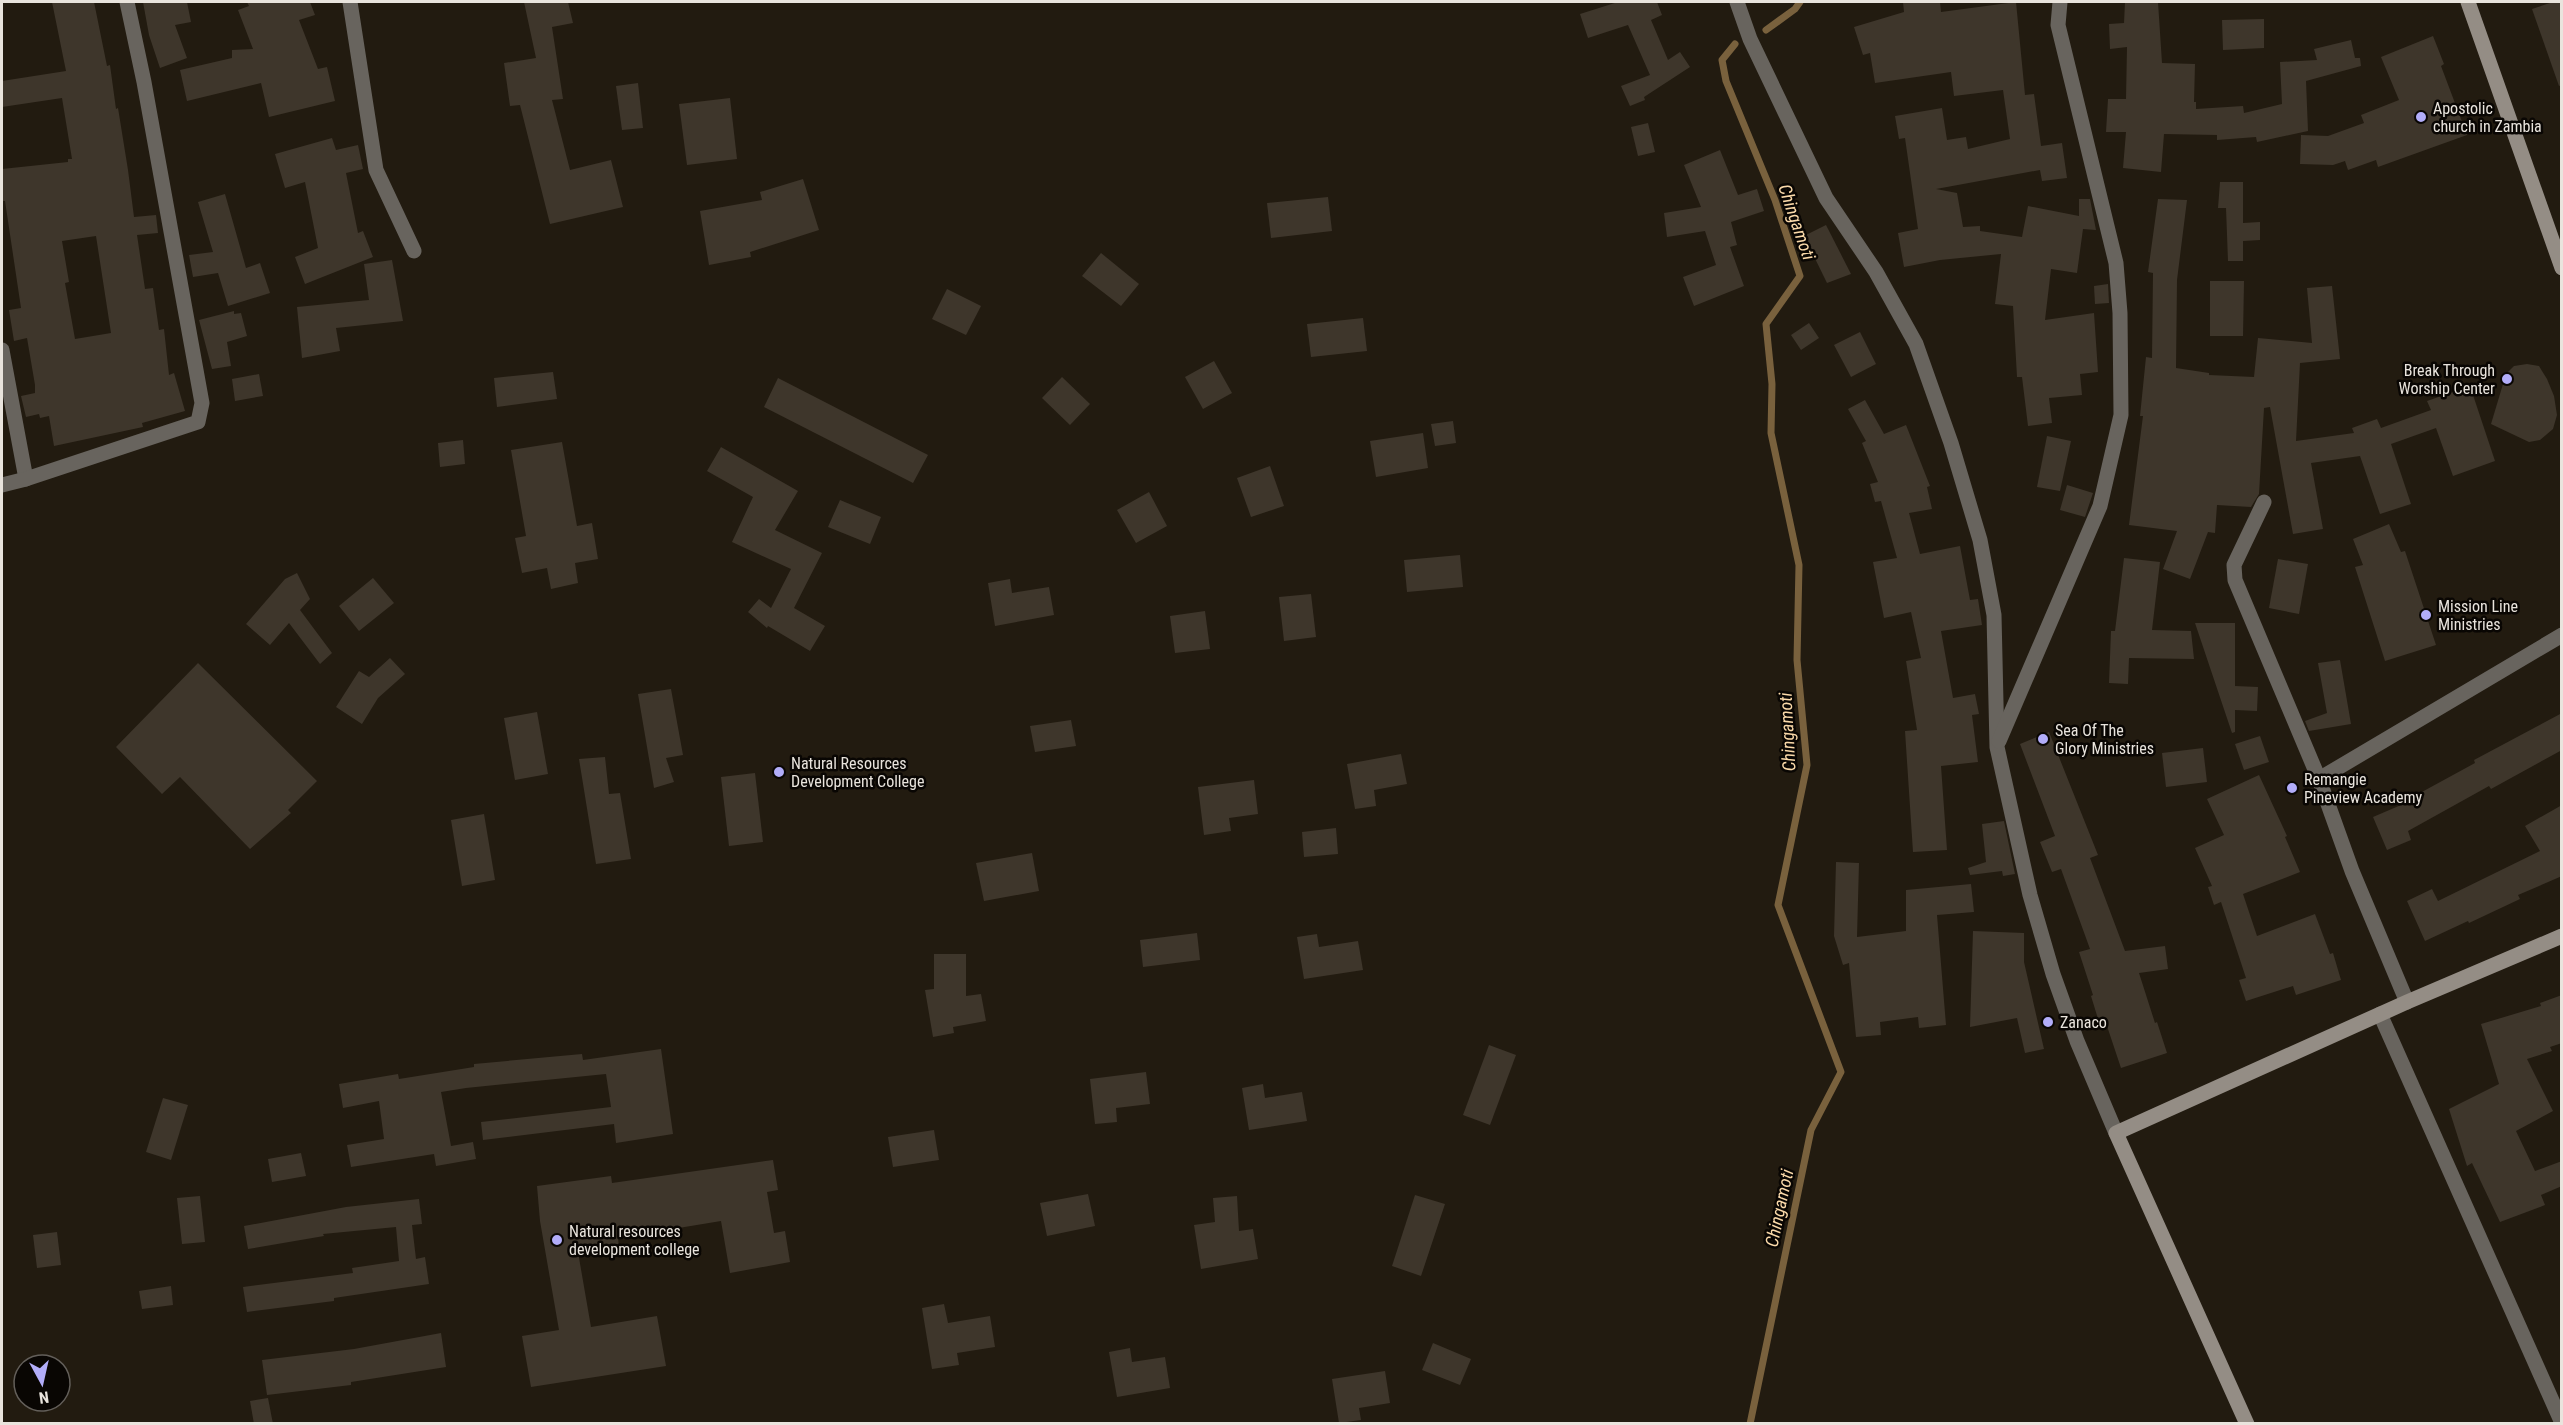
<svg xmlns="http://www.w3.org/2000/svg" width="2563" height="1425" font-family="'Roboto Condensed',sans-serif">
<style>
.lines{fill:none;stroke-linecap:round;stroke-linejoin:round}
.stream{stroke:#79613d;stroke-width:7}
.building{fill:#3e362b;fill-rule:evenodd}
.street{stroke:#68645e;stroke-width:15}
.secondary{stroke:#948d85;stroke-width:15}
.poi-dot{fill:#b2adf9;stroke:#090603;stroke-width:2}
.labels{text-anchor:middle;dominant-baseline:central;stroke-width:5;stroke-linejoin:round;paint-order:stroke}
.poi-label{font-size:16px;fill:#e9e4dd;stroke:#090603;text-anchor:start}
.water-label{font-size:18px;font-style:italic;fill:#fad9a9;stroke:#090603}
</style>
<rect width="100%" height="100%" fill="#221b10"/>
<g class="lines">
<!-- stream -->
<g class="stream">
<polyline points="1766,30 1795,9 1800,2"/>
<polyline points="1735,44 1722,60 1726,81 1775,200 1800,276 1766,324 1772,384 1771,433 1799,565 1797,660 1807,765 1778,905 1841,1072 1811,1130 1750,1424"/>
</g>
</g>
<!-- building -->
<g class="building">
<path d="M52 2H94L107 66 110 65 116 109 118 108 128 170 134 217 156 215 158 233 137 235 145 289 153 288 159 330 164 329 169 375 174 373 185 411 142 423 143 427 54 446 49 416 40 418 39 414 26 417 21 396 35 393V385L27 338 14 341 9 310 21 308 5 201H2V169L68 162V159H72L62 98 2 107V81L66 71ZM96 236 111 333 75 339 65 283 69 282 62 241Z"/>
<polygon points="143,2 187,2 191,22 175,25 187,58 160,68 149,35"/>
<polygon points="247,2 310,2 315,15 299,20 318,69 327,67 335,101 269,117 261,83 187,101 180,70 232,58 232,50 253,49 238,10 249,6"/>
<polygon points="524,2 568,2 573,23 552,27 563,99 552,100 570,170 611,160 623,207 550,224 520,105 510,106 504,63 536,58"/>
<polygon points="1618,2 1657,2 1662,15 1651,20 1668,60 1680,52 1690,67 1644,97 1645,100 1630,106 1621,86 1650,75 1628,25 1588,38 1580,14"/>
<polygon points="1903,2 1940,2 1941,12 2016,2 2025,95 2034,94 2041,146 2062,143 2067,178 2042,181 2040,170 1936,189 1957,193 1963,227 1980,226 1980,231 2022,237 2028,206 2079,216 2079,199 2090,199 2096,230 2083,229 2077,273 2051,269 2045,320 2094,313 2098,372 2080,374 2082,395 2049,398 2052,423 2028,426 2022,377 2017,377 2013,306 1995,304 2001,254 1940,260 1904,267 1898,233 1918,229 1905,138 1899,139 1895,116 1942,108 1947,140 1966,137 1968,149 2010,139 2003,90 1954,96 1951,72 1875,83 1870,53 1863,55 1854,27 1904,12"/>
<polygon points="2125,2 2158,2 2162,63 2195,64 2194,102 2196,102 2196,109 2243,106 2244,113 2282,104 2280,62 2317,60 2314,49 2351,40 2355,58 2360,58 2361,66 2306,81 2308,131 2257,142 2256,137 2217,140 2217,135 2164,134 2161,172 2123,168 2126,132 2106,132 2108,99 2126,99 2127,47 2110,49 2109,24 2124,23"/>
<polygon points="2553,2 2562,2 2562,85 2559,86 2532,9"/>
<polygon points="2264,19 2264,48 2223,50 2222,20"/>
<polygon points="2433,36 2444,64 2441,66 2467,135 2378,167 2376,160 2348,170 2345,161 2333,165 2300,164 2301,135 2328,136 2364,123 2361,115 2399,100 2381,57"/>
<polygon points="638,83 643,128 622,130 616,86"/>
<polygon points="730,98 737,159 687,165 679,104"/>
<polygon points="1648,123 1655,152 1638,156 1631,127"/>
<polygon points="332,138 336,150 358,145 363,169 346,173 358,233 363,231 373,257 305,284 295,257 318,248 305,182 285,188 275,154"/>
<polygon points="1720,150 1738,195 1757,189 1764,211 1731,222 1737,245 1730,247 1744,286 1694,306 1683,277 1716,265 1705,231 1667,237 1664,213 1701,207 1684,165"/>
<polygon points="803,179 819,230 750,252 751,257 709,265 700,211 762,200 760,192"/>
<polygon points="2220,182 2243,182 2243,223 2260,222 2260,240 2243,241 2243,261 2228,261 2226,208 2218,208"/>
<polygon points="225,194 246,268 260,263 270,293 228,306 218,273 193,277 189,255 213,252 198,202"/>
<polygon points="1328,197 1332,231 1271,238 1267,203"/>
<polygon points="2158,199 2187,200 2177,280 2176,368 2209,373 2209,375 2254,377 2258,338 2312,343 2307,288 2332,286 2340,359 2300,363 2296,441 2354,433 2352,428 2377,419 2381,428 2431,410 2427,401 2470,386 2495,461 2453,476 2436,428 2391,444 2411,504 2380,514 2360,456 2311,463 2323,529 2293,534 2270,407 2264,408 2259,494 2251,507 2217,505 2215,533 2208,532 2190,579 2163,569 2177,531 2129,525 2143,416 2140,416 2146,357 2152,358 2153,273 2148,272"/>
<polygon points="1826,225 1851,274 1827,283 1804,236"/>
<polygon points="1101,253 1139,284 1121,306 1082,276"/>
<polygon points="392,260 403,321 336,328 340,351 302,358 297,307 369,300 364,264"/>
<polygon points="2210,281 2244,281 2243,336 2210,336"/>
<polygon points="2108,284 2109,303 2095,304 2094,286"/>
<polygon points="947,289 981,306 966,335 932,319"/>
<polygon points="234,311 234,314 241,313 247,336 227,342 231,366 212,369 199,320"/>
<polygon points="1363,318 1367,351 1311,357 1307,324"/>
<polygon points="1809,323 1819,338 1801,350 1791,335"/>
<polygon points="1860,332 1876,364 1851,377 1834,345"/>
<polygon points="1214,361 1232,393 1203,409 1185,377"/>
<polygon points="2527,364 2539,366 2547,379 2554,396 2557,415 2553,429 2540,440 2529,442 2491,424 2506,374 2514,366"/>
<polygon points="553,372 557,399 497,407 494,378"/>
<polygon points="259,374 263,396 235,401 232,379"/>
<polygon points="1062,377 1090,404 1070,425 1042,398"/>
<polygon points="778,378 928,455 913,483 764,407"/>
<polygon points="1865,400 1884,434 1906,425 1930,486 1927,487 1932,509 1909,513 1920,554 1960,546 1970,600 1978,599 1982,625 1941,631 1953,698 1975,694 1979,714 1972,715 1978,762 1941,766 1947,850 1913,852 1905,731 1917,730 1906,661 1921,658 1911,612 1884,618 1873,562 1897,558 1881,501 1875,502 1870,484 1878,482 1862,443 1866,441 1848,409"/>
<polygon points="1453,421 1456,443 1435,446 1431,424"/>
<polygon points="1423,433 1428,468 1376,477 1370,441"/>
<polygon points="2047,436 2071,441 2060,491 2037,487"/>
<polygon points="463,440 465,464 440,467 438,443"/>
<polygon points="562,442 577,526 592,523 598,559 575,563 578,583 551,589 547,568 522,573 515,538 526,536 511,450"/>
<polygon points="721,447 798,491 775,530 822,553 794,608 825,626 810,651 768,626 767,628 748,612 759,599 771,608 791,569 732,542 753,497 707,471"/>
<polygon points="1270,466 1284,506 1251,517 1237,478"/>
<polygon points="2067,485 2093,493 2085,517 2060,510"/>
<polygon points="1149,492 1167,526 1136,543 1117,510"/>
<polygon points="840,500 881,517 870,544 828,527"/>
<polygon points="2389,524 2401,552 2405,551 2436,645 2385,661 2355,567 2363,565 2353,539"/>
<polygon points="1460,555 1463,587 1407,592 1404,560"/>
<polygon points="2124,558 2160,562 2152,630 2191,631 2194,659 2129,658 2128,684 2109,683 2111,631 2115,631"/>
<polygon points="2278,559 2308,564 2299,614 2269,608"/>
<polygon points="297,573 310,599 300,610 332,653 320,664 289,623 270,645 246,624 285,579"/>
<polygon points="373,578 394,603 359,631 339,606"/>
<polygon points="1010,579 1012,593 1049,587 1054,615 995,626 988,583"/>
<polygon points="1311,594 1316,637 1284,641 1279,597"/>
<polygon points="1205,611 1210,649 1175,653 1170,616"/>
<polygon points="2195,623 2235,623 2235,686 2258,687 2257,711 2235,710 2235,732 2232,733"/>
<polygon points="390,658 405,674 378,698 362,724 336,707 359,671 369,677"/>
<polygon points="2340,660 2351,724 2309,731 2305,721 2327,713 2318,663"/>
<polygon points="198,663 317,781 288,810 291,813 250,849 180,777 162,794 116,747"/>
<polygon points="671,689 683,755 666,758 674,782 654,788 638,694"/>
<polygon points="537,712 548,774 515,780 504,718"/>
<polygon points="2562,713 2562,750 2491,789 2489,786 2408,831 2411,840 2387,850 2373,817 2422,796 2420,793 2475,763 2474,760"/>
<polygon points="1071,720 1076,746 1035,752 1030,726"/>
<polygon points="2049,732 2098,855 2090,858 2125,951 2165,946 2168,969 2139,973 2155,1023 2157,1022 2167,1053 2121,1068 2105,1020 2099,1022 2091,996 2093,995 2079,952 2090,949 2061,869 2052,872 2040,842 2055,836 2020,744"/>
<polygon points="2260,736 2269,762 2244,770 2235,744"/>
<polygon points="2203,748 2207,782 2166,787 2162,753"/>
<polygon points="1401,754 1407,784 1374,790 1376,806 1355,809 1347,764"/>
<polygon points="605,757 609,794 620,793 631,859 596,864 579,759"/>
<polygon points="755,773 763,842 729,846 721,777"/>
<polygon points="2259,775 2287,836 2285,837 2300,872 2243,894 2257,936 2315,914 2330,954 2333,953 2341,980 2296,995 2293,986 2246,1001 2239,980 2246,978 2221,902 2214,905 2208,887 2212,886 2195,848 2224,835 2207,799"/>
<polygon points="1254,780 1258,814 1229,818 1231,831 1204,835 1198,787"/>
<polygon points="2562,805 2562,876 2518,895 2520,899 2469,923 2468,921 2425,941 2407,901 2432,889 2438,901 2540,851 2525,826"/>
<polygon points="484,814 495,880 462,886 451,820"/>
<polygon points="2004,821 2015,874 2003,876 2002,871 1970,875 1968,868 1986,862 1982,824"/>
<polygon points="1336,828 1338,854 1304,857 1302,832"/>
<polygon points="1032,853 1039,891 984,901 976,863"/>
<polygon points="1836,862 1859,863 1857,937 1906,931 1906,890 1971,884 1974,912 1937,915 1946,1025 1919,1028 1918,1017 1880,1022 1881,1035 1856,1037 1849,963 1843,965 1834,936"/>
<polygon points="1973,931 2024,933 2024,962 2044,1049 2025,1053 2017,1018 1970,1027"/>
<polygon points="1197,933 1200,960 1143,967 1140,940"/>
<polygon points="1317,934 1319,947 1358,941 1363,970 1304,979 1297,937"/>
<polygon points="934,954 966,954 966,996 981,994 986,1021 953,1027 954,1033 933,1037 925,990 934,989"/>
<polygon points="2562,995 2562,1043 2550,1047 2552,1051 2527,1059 2553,1111 2516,1131 2535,1171 2562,1161 2562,1186 2541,1195 2545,1205 2500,1222 2472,1163 2467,1166 2449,1109 2499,1084 2481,1024 2541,1006 2540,1003"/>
<polygon points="1489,1045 1516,1055 1490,1125 1463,1115"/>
<polygon points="661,1049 673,1134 616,1143 614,1124 483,1140 481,1122 611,1107 606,1074 466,1088 441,1092 451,1146 473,1142 476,1159 436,1166 434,1154 351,1167 347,1145 384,1139 379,1101 343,1108 339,1084 398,1074 399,1079 474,1067 474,1064 582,1054 583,1060"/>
<polygon points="1146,1072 1150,1104 1116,1108 1117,1122 1095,1124 1090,1079"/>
<polygon points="1263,1084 1265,1098 1302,1092 1307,1121 1249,1130 1242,1088"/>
<polygon points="163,1098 188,1105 171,1160 146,1152"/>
<polygon points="934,1130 939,1160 893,1167 888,1137"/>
<polygon points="301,1153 306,1176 272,1182 268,1159"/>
<polygon points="773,1160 778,1190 767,1192 774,1233 785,1231 790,1262 730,1273 721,1221 618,1238 619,1247 578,1252 591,1327 657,1316 666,1366 531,1387 522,1336 559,1330 540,1221 537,1186 611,1176 612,1183"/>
<polygon points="1088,1194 1095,1226 1047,1236 1040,1203"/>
<polygon points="1415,1195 1445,1204 1421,1276 1392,1266"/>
<polygon points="200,1196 205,1242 182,1244 177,1198"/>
<polygon points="1237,1196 1239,1231 1253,1229 1258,1259 1201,1269 1194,1225 1215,1222 1213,1198"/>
<polygon points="419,1199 422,1224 412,1225 416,1259 425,1257 429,1284 334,1298 334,1301 247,1312 243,1287 353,1273 352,1268 399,1261 396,1227 323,1234 324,1236 248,1249 244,1226 346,1207"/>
<polygon points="57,1232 61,1265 37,1268 33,1235"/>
<polygon points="171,1286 173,1305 142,1309 139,1291"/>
<polygon points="944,1304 948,1323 990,1316 995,1347 957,1353 959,1365 932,1369 922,1308"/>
<polygon points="441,1333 446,1367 351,1382 351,1385 267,1395 262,1360 354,1349"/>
<polygon points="1433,1343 1471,1359 1460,1385 1422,1370"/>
<polygon points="1130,1348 1132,1362 1165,1357 1170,1388 1117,1397 1109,1352"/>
<polygon points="1385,1371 1390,1403 1359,1408 1361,1420 1339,1423 1332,1379"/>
<polygon points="268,1398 273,1424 254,1424 250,1401"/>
</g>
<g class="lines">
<!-- street -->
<g class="street">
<polyline points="350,2 376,170 414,251"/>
<polyline points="1737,2 1750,39 1826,198 1876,272 1916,344 1951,443 1980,540 1994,615 1997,747 2030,895 2053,974 2077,1041 2116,1133"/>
<polyline points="2,350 26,479"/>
<polyline points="2,485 26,479 198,422 202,403 144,82 127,2"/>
<polyline points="2264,502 2234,565 2235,580 2319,779"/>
<polyline points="1999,741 2100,506 2121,415 2120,313 2116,263 2058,25 2060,2"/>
<polyline points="2407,1002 2352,871 2319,779 2562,635"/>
<polyline points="2380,1014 2562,1423"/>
</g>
<!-- secondary -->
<g class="secondary">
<polyline points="2468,2 2562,268"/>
<polyline points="2247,1424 2116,1133 2407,1002 2562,936"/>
</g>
</g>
<!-- markers -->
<g class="poi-dot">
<circle cx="2421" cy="117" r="6"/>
<circle cx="2507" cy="379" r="6"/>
<circle cx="2426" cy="615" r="6"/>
<circle cx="2043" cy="739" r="6"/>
<circle cx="779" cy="772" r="6"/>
<circle cx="2292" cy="788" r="6"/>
<circle cx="2048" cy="1022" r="6"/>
<circle cx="557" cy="1240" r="6"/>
</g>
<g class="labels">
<!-- poi labels -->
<g class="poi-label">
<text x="2433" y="108">Apostolic<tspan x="2433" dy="18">church in Zambia</tspan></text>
<text x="2495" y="370" text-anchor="end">Break Through<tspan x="2495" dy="18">Worship Center</tspan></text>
<text x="2438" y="606">Mission Line<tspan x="2438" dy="18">Ministries</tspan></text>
<text x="2055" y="730">Sea Of The<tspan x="2055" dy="18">Glory Ministries</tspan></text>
<text x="791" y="763">Natural Resources<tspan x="791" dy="18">Development College</tspan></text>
<text x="2304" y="779">Remangie<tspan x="2304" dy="18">Pineview Academy</tspan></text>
<text x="2060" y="1022">Zanaco</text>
<text x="569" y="1231">Natural resources<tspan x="569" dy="18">development college</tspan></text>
</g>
<!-- water labels -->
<g class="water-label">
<text transform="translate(1797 222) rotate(71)">Chingamoti</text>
<text transform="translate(1787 732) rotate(-93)">Chingamoti</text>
<text transform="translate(1779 1208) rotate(-78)">Chingamoti</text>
</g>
</g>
<!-- border -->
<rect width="2563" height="1425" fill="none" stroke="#e9e4dd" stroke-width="6"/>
<!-- north arrow -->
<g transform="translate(42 1383) rotate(172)"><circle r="28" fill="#090603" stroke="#635f5a" stroke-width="1.5"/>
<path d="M0-4.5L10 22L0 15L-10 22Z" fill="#b2adf9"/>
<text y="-9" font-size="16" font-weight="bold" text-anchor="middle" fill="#e9e4dd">N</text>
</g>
</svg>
